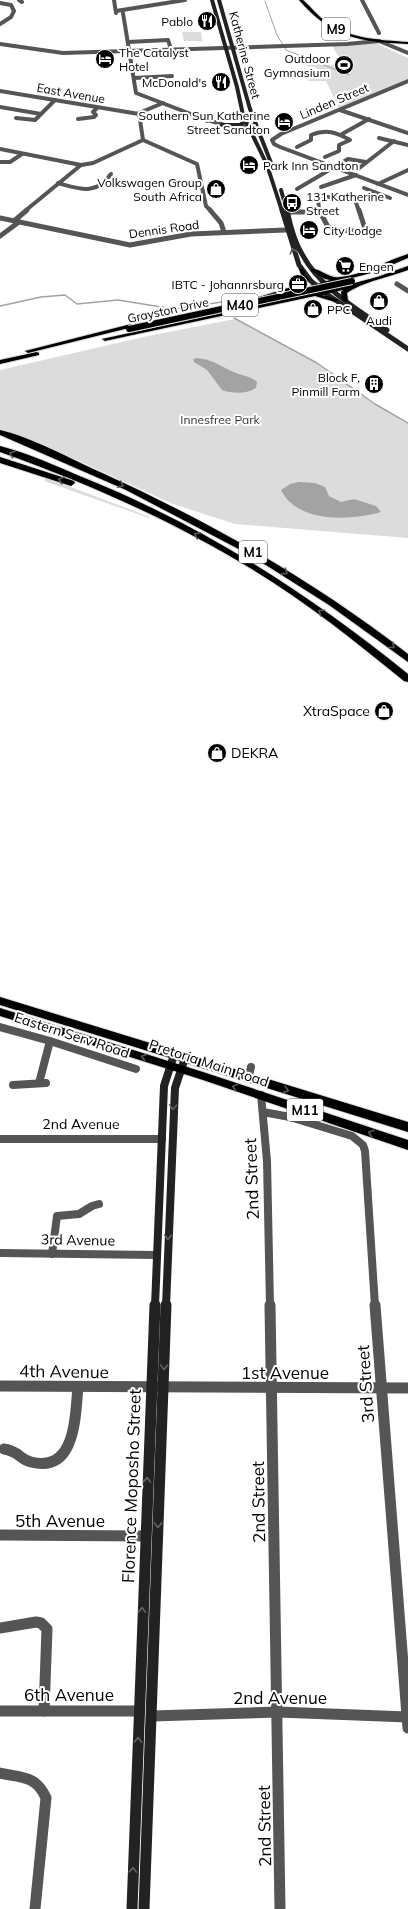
<svg xmlns="http://www.w3.org/2000/svg" width="408" height="1909" font-family="Mulish,sans-serif">
<style>
.green{fill:#dcdcdc}
.water{fill:#a3a3a3}
.lines{fill:none;stroke-linecap:round;stroke-linejoin:round}
.stream-far1{stroke:#a3a3a3;stroke-width:1}
.stream{stroke:#a3a3a3;stroke-width:1.5}
.primary-casing{stroke:#dbdbdb;stroke-width:2}
.highway-casing{stroke:#dbdbdb;stroke-width:2}
.street-far3{stroke:#555;stroke-width:4}
.street-far2{stroke:#555;stroke-width:5}
.street-far1{stroke:#555;stroke-width:8}
.street{stroke:#555;stroke-width:11}
.secondary-far3{stroke:#222;stroke-width:4}
.secondary-far2{stroke:#222;stroke-width:5}
.secondary-far1{stroke:#222;stroke-width:8}
.secondary{stroke:#222;stroke-width:11}
.primary{fill:#000;fill-rule:evenodd}
.highway{fill:#000;fill-rule:evenodd}
.primary-bridge-casing{stroke:#dbdbdb;stroke-width:8;stroke-linecap:butt}
.primary-bridge{stroke:#000;stroke-width:6}
.oneway{stroke:#646464}
.oneway2{stroke:#595959}
.labels{text-anchor:middle;dominant-baseline:central;stroke-width:4;stroke-linejoin:round;paint-order:stroke}
.far-poi-label{font-size:12px;fill:#000;stroke:#fff;text-anchor:end}
.far-street-label{font-size:12px;fill:#000;stroke:#fff}
.far-park-label{font-size:12px;fill:#333;stroke:#fff}
.shield{fill:#fff;stroke:#4c4c4c;stroke-width:1}
.shield-label{font-size:13px;font-weight:bold;fill:#000}
.poi-label{font-size:14px;fill:#000;stroke:#fff;text-anchor:end}
.street-label{font-size:14px;fill:#000;stroke:#fff}
.near-street-label{font-size:17px;fill:#000;stroke:#fff}
</style>
<rect width="100%" height="100%" fill="#fff"/>
<!-- green -->
<g class="green">
<polygon points="182,32 201,32 202,41 184,41"/>
<polygon points="376,43 408,58 408,79 339,108 326,81 308,81 320,70 314,67 306,66 302,59 310,58 330,65 343,63 332,46"/>
<polygon points="235,319 317,363 375,404 408,423 408,538 235,524 173,504 77,460 0,430 0,370 148,336"/>
<polygon points="47,478 150,517 149,518 44,481"/>
</g>
<!-- water -->
<g class="water">
<path d="M197 358C215 360 221 367 236 373 243 376 251 376 257 382L256 388C246 394 233 394 222 390L207 370 194 362 193 359Z"/>
<path d="M299 482 315 483 325 487 329 496 341 502 354 499 376 506 381 512C350 521 297 523 281 490L290 484Z"/>
</g>
<g class="lines">
<!-- stream-far1 -->
<polyline class="stream-far1" points="265,1 277,35 286,50 349,75"/>
<!-- stream -->
<g class="stream">
<polyline points="0,306 41,297 65,295 77,304 118,300 174,309 222,302"/>
<polyline points="234,318 317,363 375,404 408,423"/>
</g>
<!-- primary casing -->
<g class="primary-casing">
<g id="primary">
<path d="M299 0H303C311 7 318 16 326 22 349 39 381 40 408 42V44C360 42 332 38 299 0Z"/>
<path d="M408 254V258L375 272 313 288 310 286 330 280 325 279 311 271V269C321 268 329 279 340 277 364 275 385 261 408 254Z"/>
<path d="M408 266V270C390 277 362 282 347 293L348 300 345 302 342 300 341 292 343 290 322 295 337 299 338 300 335 302 315 296 128 336 105 341 102 339 336 288 377 277Z"/>
<polygon points="299,269 303,269 309,280 305,286 255,301 252,299 301,284 303,280"/>
<polygon points="139,322 141,323 141,325 28,353 25,351"/>
<polygon points="37,352 39,353 39,355 0,364 0,360"/>
<polygon points="0,997 408,1122 408,1132 0,1005"/>
<polygon points="0,1008 203,1072 408,1140 408,1150 203,1080 0,1016"/>
</g>
</g>
<!-- highway casing -->
<g class="highway-casing">
<g id="highway">
<path d="M0 430C31 437 71 459 100 472 210 522 313 580 408 654V662L329 605 250 555 126 490 0 435Z"/>
<path d="M0 446C28 453 56 466 82 477 202 525 308 593 408 674V682L404 681C355 641 305 601 250 568 171 520 87 483 0 452Z"/>
<polygon points="0,457 74,481 75,483 71,486 68,485 0,463"/>
</g>
</g>
<!-- street-far3 -->
<g class="street-far3">
<polyline points="19,0 22,2"/>
<polyline points="114,0 116,13"/>
<polyline points="362,0 379,33"/>
<polyline points="0,3 11,5 14,11 11,17 0,24"/>
<polyline points="116,11 185,0"/>
<polyline points="123,13 136,93 204,119"/>
<polyline points="128,42 168,40 171,49"/>
<polyline points="0,44 63,53 347,44 379,41 408,53"/>
<polyline points="134,78 172,76"/>
<polyline points="408,81 281,134 272,140 274,144 280,147 408,195"/>
<polyline points="0,91 139,114"/>
<polyline points="163,103 139,113 143,140 197,164 206,206 211,211"/>
<polyline points="0,107 41,114"/>
<polyline points="340,110 408,133"/>
<polyline points="16,118 35,120 55,100"/>
<polyline points="78,119 94,117 96,115 93,112 97,108"/>
<polyline points="207,121 204,119 228,126 256,125"/>
<polyline points="342,134 369,119"/>
<polyline points="379,138 408,145"/>
<path d="M297 147 311 140V135C327 129 336 132 350 140L339 145V151L325 157"/>
<polyline points="0,149 81,165"/>
<polyline points="0,162 10,162 22,154"/>
<polyline points="358,169 394,141"/>
<path d="M58 183C80 189 96 196 111 174"/>
<polyline points="378,184 408,170"/>
<polyline points="321,187 356,175"/>
<polyline points="364,188 390,198"/>
<polyline points="297,189 348,159 366,162"/>
<polyline points="25,211 81,165 93,163 143,140"/>
<polyline points="319,211 318,197 320,196 355,200 359,211"/>
</g>
<!-- street-far2 -->
<g class="street-far2">
<polyline points="210,210 221,223 224,232"/>
<polyline points="319,210 328,227 340,230 366,232 359,210"/>
<polyline points="287,212 319,212"/>
<polyline points="0,218 130,245 191,234 286,230"/>
<polyline points="14,221 27,210"/>
<polyline points="0,236 19,222"/>
<polyline points="397,284 408,291"/>
</g>
<!-- street-far1 -->
<g class="street-far1">
<polyline points="0,1027 50,1041 136,1069"/>
<polyline points="248,1079 251,1067"/>
<polyline points="39,1083 50,1041"/>
<polyline points="13,1085 46,1083"/>
<polyline points="261,1095 267,1161 270,1306"/>
<polyline points="263,1112 290,1117 352,1136 363,1145 365,1151 375,1306"/>
<polyline points="0,1139 162,1139"/>
<polyline points="0,1253 156,1255"/>
<polyline points="52,1254 57,1216 79,1214 92,1206 99,1204"/>
</g>
<!-- street -->
<g class="street">
<polyline points="270,1305 280,1909"/>
<polyline points="375,1305 408,1728"/>
<polyline points="0,1386 408,1388"/>
<path d="M4 1449C19 1451 19 1459 31 1462 76 1473 75 1417 78 1387"/>
<polyline points="0,1535 145,1536"/>
<polyline points="0,1628 36,1622 41,1623 47,1629 44,1711"/>
<polyline points="0,1711 139,1711"/>
<polyline points="152,1716 278,1712 408,1717"/>
<path d="M0 1773C21 1778 36 1775 46 1798L35 1909"/>
</g>
<!-- secondary-far3 -->
<g class="secondary-far3">
<polyline points="212,0 237,87 243,115 267,165 282,211"/>
<polyline points="219,0 250,109 273,168"/>
<polyline points="222,125 240,125 245,121"/>
<polyline points="281,190 287,211"/>
</g>
<!-- secondary-far2 -->
<g class="secondary-far2">
<polyline points="282,210 299,265 311,281 325,293 408,349"/>
<path d="M287 210C290 225 294 241 302 254 320 288 357 309 387 330"/>
</g>
<!-- secondary-far1 -->
<g class="secondary-far1">
<polyline points="155,1306 164,1086 174,1055"/>
<polyline points="166,1306 175,1088 185,1058"/>
</g>
<!-- secondary -->
<g class="secondary">
<polyline points="132,1909 155,1305"/>
<polyline points="144,1909 166,1305"/>
</g>
<!-- primary -->
<use href="#primary" class="primary"/>
<!-- highway -->
<use href="#highway" class="highway"/>
<!-- primary-bridge casing -->
<g class="primary-bridge-casing">
<polyline id="primary-bridge" points="129,329 352,281"/>
</g>
<!-- primary-bridge -->
<use href="#primary-bridge" class="primary-bridge"/>
</g>
<!-- one-way arrows -->
<defs><path id="oneway-chevron" d="M-2-3.5L2.5 0L-2 3.5" fill="none" stroke-width="1.6" stroke-linecap="round" stroke-linejoin="round"/></defs>
<g class="oneway">
<use href="#oneway-chevron" transform="translate(293 251) rotate(-108)"/>
<use href="#oneway-chevron" transform="translate(173 1107) rotate(93)"/>
<use href="#oneway-chevron" transform="translate(168 1237) rotate(92)"/>
<use href="#oneway-chevron" transform="translate(164 1367) rotate(92)"/>
<use href="#oneway-chevron" transform="translate(147 1480) rotate(-88)"/>
<use href="#oneway-chevron" transform="translate(158 1525) rotate(92)"/>
<use href="#oneway-chevron" transform="translate(142 1610) rotate(-88)"/>
<use href="#oneway-chevron" transform="translate(138 1740) rotate(-88)"/>
<use href="#oneway-chevron" transform="translate(133 1870) rotate(-88)"/>
</g>
<g class="oneway2">
<use href="#oneway-chevron" transform="translate(12 454) rotate(-161)"/>
<use href="#oneway-chevron" transform="translate(61 480) rotate(-161)"/>
<use href="#oneway-chevron" transform="translate(121 485) rotate(25)"/>
<use href="#oneway-chevron" transform="translate(197 535) rotate(-153)"/>
<use href="#oneway-chevron" transform="translate(285 572) rotate(33)"/>
<use href="#oneway-chevron" transform="translate(321 612) rotate(-145)"/>
<use href="#oneway-chevron" transform="translate(392 646) rotate(38)"/>
<use href="#oneway-chevron" transform="translate(144 1057) rotate(-163)"/>
<use href="#oneway-chevron" transform="translate(235 1087) rotate(-162)"/>
<use href="#oneway-chevron" transform="translate(286 1090) rotate(16)"/>
<use href="#oneway-chevron" transform="translate(371 1133) rotate(-161)"/>
</g>
<!-- icons -->
<defs>
<g id="restaurant-disc" transform="scale(1)"><circle r="9.5" fill="#000" stroke="#fff"/><path d="M-5-6h1v4h1v-4h1v4h1v-4h1v5L-1.5 .5V6h-2V.5L-5-1ZM5-6V6H3V1.5H1.5Q1.5-4 5-6Z" fill="#fff"/></g>
<g id="hotel-disc" transform="scale(1)"><circle r="9.5" fill="#000" stroke="#fff"/><path d="M-6-4.5h1.5V1H6V5H4.5V3h-9V5H-6ZM-4 0a1.8 1.8 0 1 1 3.6 0ZM.5 0V-2.5h3Q6-2.5 6 0Z" fill="#fff"/></g>
<g id="stadium-disc" transform="scale(1)"><circle r="9.5" fill="#000" stroke="#fff"/><path d="M0-5a6.5 5 0 1 0 0 10a6.5 5 0 1 0 0-10ZM-3.5-1.8h7v3.6h-7Z" fill="#fff"/></g>
<g id="shop-disc" transform="scale(1)"><circle r="9.5" fill="#000" stroke="#fff"/><path d="M-5-2.5h2.3a2.7 3.5 0 0 1 5.4 0H5L5.5 6h-11ZM-1.5-2.5h3a1.5 2.3 0 0 0-3 0Z" fill="#fff"/></g>
<g id="bus-disc" transform="scale(1)"><circle r="9.5" fill="#000" stroke="#fff"/><path d="M-5-6H5V4H4V6H2V4H-2V6H-4V4H-5ZM-3.5-4V0h7V-4ZM-3.5 1.2v1.5H-2V1.2ZM2 1.2v1.5H3.5V1.2Z" fill="#fff"/></g>
<g id="supermarket-disc" transform="scale(1)"><circle r="9.5" fill="#000" stroke="#fff"/><path d="M-6-5.5h2.5l.6 2H6L4.5 2H-2.5L-4.4-4H-6ZM-1.5 3.2a1.3 1.3 0 1 0 .1 0ZM3 3.2a1.3 1.3 0 1 0 .1 0Z" fill="#fff"/></g>
<g id="office-disc" transform="scale(1)"><circle r="9.5" fill="#000" stroke="#fff"/><path d="M-6-3h4V-5.5h4V-3h4V5H-6ZM-1-4.5V-3h2v-1.5ZM-6 0V1H6V0Z" fill="#fff"/></g>
<g id="building-disc" transform="scale(1)"><circle r="9.5" fill="#000" stroke="#fff"/><path d="M-4-6H4V6H1V3H-1V6H-4ZM-2.5-4.3h1.7v1.8h-1.7ZM.8-4.3h1.7v1.8H.8ZM-2.5-1h1.7V.8h-1.7ZM.8-1h1.7V.8H.8Z" fill="#fff"/></g>
</defs>
<g fill-rule="evenodd">
<use href="#restaurant-disc" x="207" y="21"/>
<use href="#hotel-disc" x="105" y="59"/>
<use href="#stadium-disc" x="344" y="65"/>
<use href="#restaurant-disc" x="221" y="82"/>
<use href="#hotel-disc" x="284" y="122"/>
<use href="#hotel-disc" x="249" y="165"/>
<use href="#shop-disc" x="216" y="189"/>
<use href="#bus-disc" x="292" y="203"/>
<use href="#hotel-disc" x="309" y="230"/>
<use href="#supermarket-disc" x="345" y="266"/>
<use href="#office-disc" x="298" y="284"/>
<use href="#shop-disc" x="379" y="301"/>
<use href="#shop-disc" x="313" y="309"/>
<use href="#building-disc" x="374" y="384"/>
<use href="#shop-disc" x="384" y="711"/>
<use href="#shop-disc" x="217" y="753"/>
</g>
<g class="labels">
<!-- far-poi labels -->
<g class="far-poi-label">
<text x="193" y="21">Pablo</text>
<text x="119" y="52" text-anchor="start">The Catalyst<tspan x="119" dy="14">Hotel</tspan></text>
<text x="330" y="58">Outdoor<tspan x="330" dy="14">Gymnasium</tspan></text>
<text x="207" y="82">McDonald's</text>
<text x="270" y="115">Southern Sun Katherine<tspan x="270" dy="14">Street Sandton</tspan></text>
<text x="263" y="165" text-anchor="start">Park Inn Sandton</text>
<text x="202" y="182">Volkswagen Group<tspan x="202" dy="14">South Africa</tspan></text>
<text x="306" y="196" text-anchor="start">131 Katherine<tspan x="306" dy="14">Street</tspan></text>
<text x="323" y="230" text-anchor="start">City Lodge</text>
<text x="359" y="266" text-anchor="start">Engen</text>
<text x="284" y="284">IBTC - Johannrsburg</text>
<text x="327" y="309" text-anchor="start">PPC</text>
<text x="379" y="320" text-anchor="middle">Audi</text>
<text x="360" y="377">Block F,<tspan x="360" dy="14">Pinmill Farm</tspan></text>
</g>
<!-- far-street labels -->
<g class="far-street-label">
<text transform="translate(245 55) rotate(75)">Katherine Street</text>
<text transform="translate(71 93) rotate(10)">East Avenue</text>
<text transform="translate(334 101) rotate(-23)">Linden Street</text>
<text transform="translate(164 229) rotate(-8)">Dennis Road</text>
<text transform="translate(168 310) rotate(-12)">Grayston Drive</text>
</g>
<!-- far-park labels -->
<g class="far-park-label">
<text x="220" y="419">Innesfree Park</text>
</g>
<!-- shield labels -->
<g class="shield">
<rect x="322" y="18" width="28" height="22" rx="3"/>
<rect x="222" y="294" width="36" height="22" rx="3"/>
<rect x="239" y="541" width="28" height="22" rx="3"/>
<rect x="287" y="1099" width="36" height="22" rx="3"/>
</g>
<g class="shield-label">
<text x="336" y="29">M9</text>
<text x="240" y="305">M40</text>
<text x="253" y="552">M1</text>
<text x="305" y="1110">M11</text>
</g>
<!-- poi labels -->
<g class="poi-label">
<text x="370" y="711">XtraSpace</text>
<text x="231" y="753" text-anchor="start">DEKRA</text>
</g>
<!-- street labels -->
<g class="street-label">
<text transform="translate(72 1035) rotate(18)">Eastern Serv Road</text>
<text transform="translate(209 1063) rotate(18)">Pretoria Main Road</text>
<text x="81" y="1124">2nd Avenue</text>
<text transform="translate(78 1240) rotate(1)">3rd Avenue</text>
</g>
<!-- near-street labels -->
<g class="near-street-label">
<text transform="translate(251 1179) rotate(-92)">2nd Street</text>
<text transform="translate(64 1371) rotate(1)">4th Avenue</text>
<text x="285" y="1372">1st Avenue</text>
<text transform="translate(365 1384) rotate(-94)">3rd Street</text>
<text transform="translate(131 1486) rotate(-88)">Florence Moposho Street</text>
<text transform="translate(258 1502) rotate(-91)">2nd Street</text>
<text x="60" y="1520">5th Avenue</text>
<text x="69" y="1694">6th Avenue</text>
<text x="280" y="1697">2nd Avenue</text>
<text transform="translate(264 1826) rotate(-91)">2nd Street</text>
</g>
</g>
</svg>
